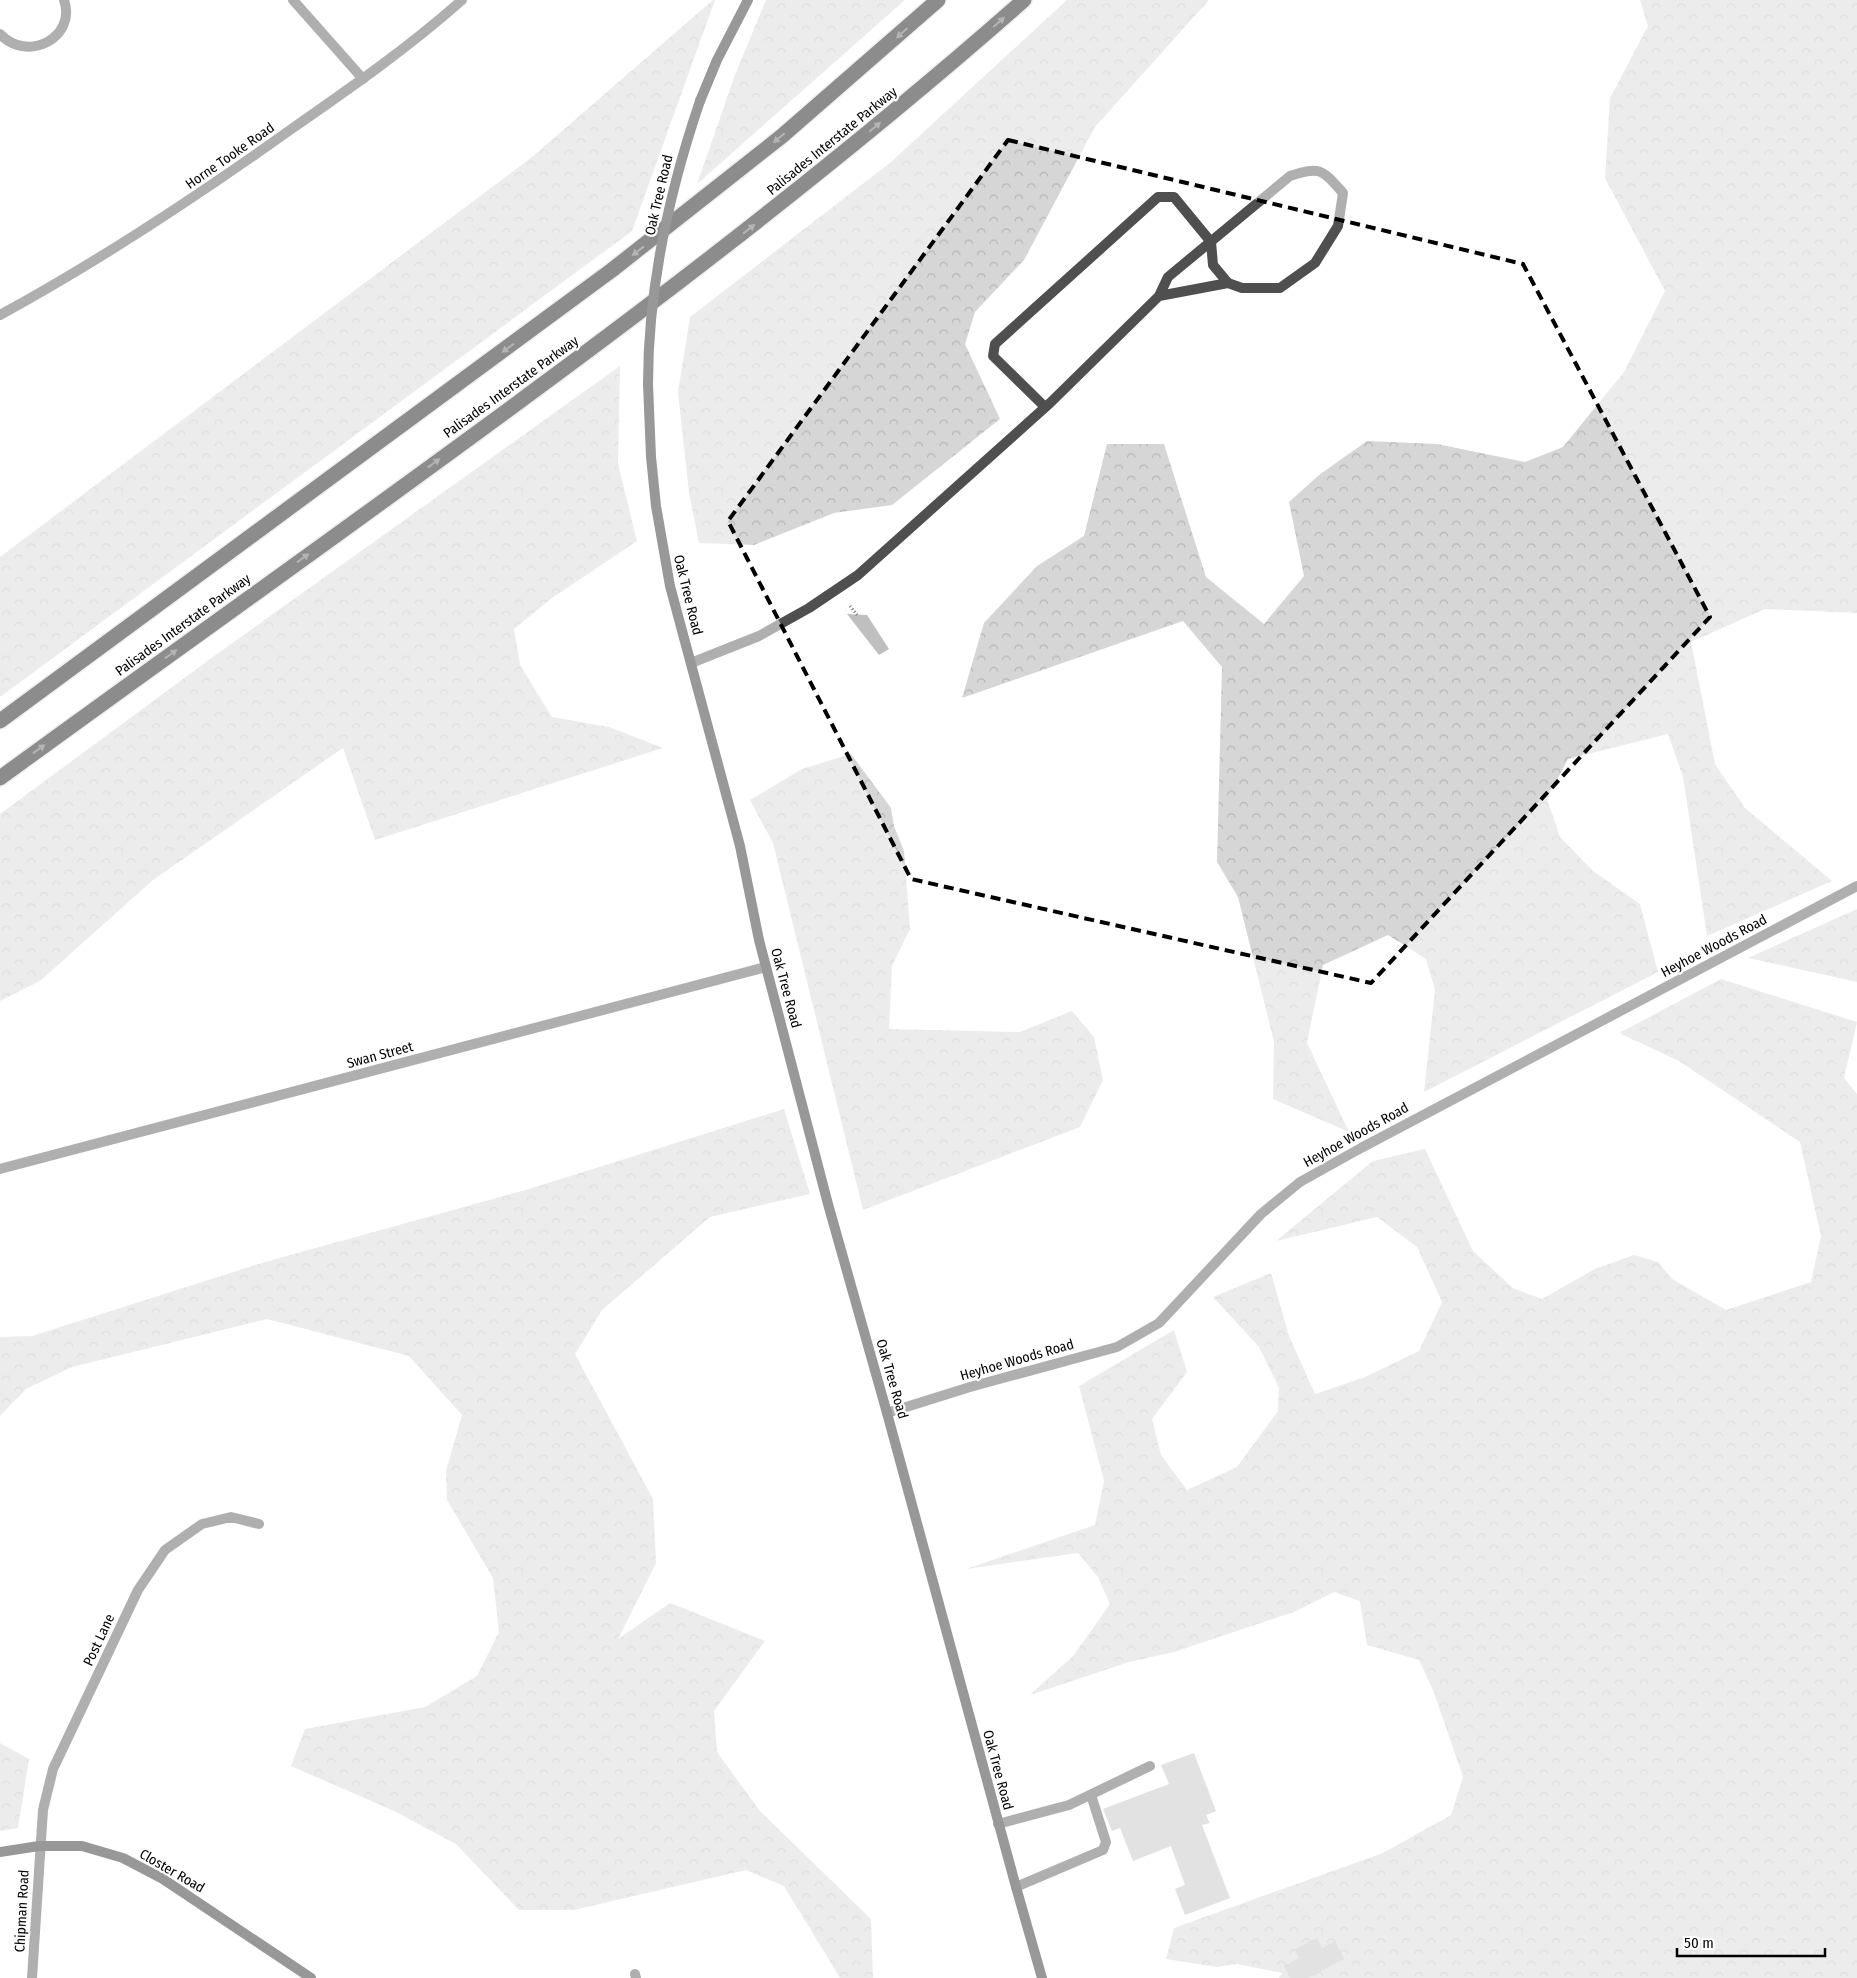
<svg xmlns="http://www.w3.org/2000/svg" width="1857" height="1978" font-family="'Fira Sans Condensed',sans-serif">
<style>
.forest{fill:url(#forest-crowns)}
.building{fill:#bfbfbf}
.lines{fill:none;stroke-linecap:round;stroke-linejoin:round}
.highway-casing{stroke:#dbdbdb;stroke-width:18}
.path{stroke:#717171;stroke-width:3;stroke-dasharray:1 2.5;stroke-linecap:butt}
.lane{stroke:#4f4f4f;stroke-width:10}
.street{stroke:#4f4f4f;stroke-width:10}
.secondary{stroke:#1c1c1c;stroke-width:10}
.highway{stroke:#000;stroke-width:15}
.secondary-bridge{stroke:#1c1c1c;stroke-width:10}
.oneway{fill:#595959}
.marked{fill:none;stroke:#000;stroke-width:4;stroke-dasharray:10 6;stroke-linejoin:round}
.labels{text-anchor:middle;dominant-baseline:central;stroke-width:4.5;stroke-linejoin:round;paint-order:stroke}
.street-label{font-size:14px;fill:#000;stroke:#fff}
</style>
<defs>
<pattern id="forest-crowns" width="20" height="18" patternUnits="userSpaceOnUse" patternTransform="scale(1.25)"><rect width="20" height="18" fill="#d6d6d6"/><path d="M2 6a3 3 0 1 1 6 0M12 15a3 3 0 1 1 6 0" fill="none" stroke="#b6b6b6"/></pattern>
</defs>
<rect width="100%" height="100%" fill="#fff"/>
<!-- forest -->
<g class="forest">
<polygon points="713,0 715,0 632,231 0,697 0,557 532,157"/>
<polygon points="766,0 905,0 697,184 735,75"/>
<polygon points="1067,0 1209,0 1095,127 1024,260 975,312 965,344 1000,419 892,505 834,513 754,545 699,543 689,493 678,392 690,317 891,162"/>
<polygon points="1640,0 1857,0 1857,613 1765,609 1691,642 1715,764 1745,808 1832,881 1707,936 1683,777 1668,734 1568,759 1547,799 1560,837 1593,871 1640,904 1658,972 1424,1092 1435,990 1426,959 1388,935 1323,965 1307,1043 1349,1132 1273,1099 1274,1042 1238,897 1217,862 1222,667 1183,621 962,698 984,623 1037,566 1084,536 1107,444 1164,444 1206,577 1264,624 1304,576 1289,502 1319,475 1367,441 1437,444 1525,462 1563,447 1624,372 1665,291 1605,178 1610,98 1648,26"/>
<polygon points="620,366 618,464 637,541 552,598 514,629 520,665 552,717 609,727 663,748 375,840 343,748 153,880 40,981 0,1001 0,814 217,654"/>
<polygon points="851,754 891,808 894,826 904,851 910,929 892,966 889,1029 1020,1032 1072,1011 1094,1037 1103,1080 1080,1127 863,1210 773,843 750,800 802,769"/>
<polygon points="1857,909 1857,982 1748,958"/>
<polygon points="1721,979 1857,1022 1844,1078 1857,1094 1857,1978 1279,1978 1282,1973 1237,1964 1217,1967 1166,1959 1174,1928 1383,1853 1451,1815 1463,1777 1433,1690 1419,1660 1367,1645 1360,1601 1334,1592 1294,1612 1174,1652 1129,1662 1030,1695 1074,1655 1110,1604 1098,1577 1078,1553 966,1569 1095,1525 1104,1481 1079,1386 1174,1330 1187,1372 1152,1419 1161,1455 1187,1490 1237,1467 1278,1411 1279,1388 1259,1347 1213,1297 1271,1273 1289,1336 1315,1394 1365,1377 1419,1351 1442,1302 1417,1247 1377,1217 1276,1241 1373,1161 1425,1149 1473,1251 1513,1288 1542,1299 1595,1269 1634,1255 1658,1262 1672,1279 1726,1310 1811,1282 1821,1236 1800,1142 1679,1061 1619,1033"/>
<polygon points="784,1109 810,1194 710,1217 602,1310 575,1354 653,1499 656,1563 618,1639 670,1603 765,1641 714,1711 717,1752 760,1811 871,1919 873,1978 840,1978 784,1886 746,1870 574,1910 519,1910 456,1844 394,1811 291,1766 305,1729 425,1707 477,1676 499,1632 493,1578 447,1500 446,1471 462,1415 409,1356 267,1319 72,1367 26,1389 0,1416 0,1337 32,1336 265,1262 529,1189"/>
<polygon points="0,1743 29,1759 18,1828 0,1831"/>
</g>
<!-- building -->
<g class="building">
<polygon points="847,614 867,615 889,649 879,655"/>
<polygon points="1194,1753 1216,1811 1206,1815 1210,1823 1202,1825 1230,1898 1185,1915 1175,1889 1185,1885 1171,1846 1133,1861 1120,1828 1112,1831 1103,1809 1169,1784 1161,1765"/>
<polygon points="1317,1938 1322,1948 1335,1941 1344,1959 1308,1978 1290,1978 1284,1966 1299,1958 1295,1949"/>
</g>
<g class="lines">
<!-- highway casing -->
<g class="highway-casing">
<g id="highway">
<polyline points="0,721 612,270 782,136 938,0"/>
<path d="M0 778C346 525 702 284 1024 0"/>
</g>
</g>
<!-- path -->
<polyline class="path" points="850,606 857,615"/>
<!-- lane -->
<g class="lane">
<polyline points="1045,407 993,356 995,344 1158,197 1174,197 1211,242 1213,265 1228,283"/>
<path d="M691 663 759 636 809 608 858 575 1050 403 1159 296 1168 277 1290 176C1320 166 1322 169 1343 193L1338 226 1315 263 1280 288H1242L1228 283 1159 296"/>
<polyline points="998,1824 1069,1805 1150,1766"/>
<polyline points="1016,1887 1103,1850 1106,1842 1091,1795"/>
</g>
<!-- street -->
<g class="street">
<polyline points="293,0 363,79"/>
<path d="M0 34C27 63 77 38 64 0"/>
<path d="M0 315C101 260 196 197 290 130 349 89 408 48 462 0"/>
<polyline points="0,1169 766,967"/>
<polyline points="887,1413 970,1387 1117,1347 1159,1323 1261,1214 1300,1182 1361,1148 1857,886"/>
<polyline points="635,1974 636,1978"/>
<polyline points="32,1978 43,1810 53,1769 138,1590 165,1550 202,1524 231,1517 259,1524"/>
</g>
<!-- secondary -->
<g class="secondary">
<polyline points="700,101 717,60 748,0"/>
<polyline points="648,384 651,457 656,506 670,586 740,846 759,940 828,1204 887,1413 1016,1887 1042,1978"/>
<polyline points="0,1852 39,1846 82,1846 123,1858 163,1879 311,1978"/>
</g>
<!-- highway -->
<use href="#highway" class="highway"/>
<!-- secondary-bridge -->
<path class="secondary-bridge" d="M648 384C648 287 669 192 700 101"/>
</g>
<!-- one-way arrows -->
<defs><path id="oneway-solid" d="M-6-.8H1V-3.2L6.5 0L1 3.2V.8H-6Z" transform="scale(1.25)"/></defs>
<g class="oneway">
<use href="#oneway-solid" transform="translate(999 22) rotate(-41)"/>
<use href="#oneway-solid" transform="translate(902 33) rotate(138)"/>
<use href="#oneway-solid" transform="translate(875 127) rotate(-40)"/>
<use href="#oneway-solid" transform="translate(779 138) rotate(140)"/>
<use href="#oneway-solid" transform="translate(749 229) rotate(-38)"/>
<use href="#oneway-solid" transform="translate(638 251) rotate(142)"/>
<use href="#oneway-solid" transform="translate(508 348) rotate(144)"/>
<use href="#oneway-solid" transform="translate(434 463) rotate(-36)"/>
<use href="#oneway-solid" transform="translate(303 558) rotate(-36)"/>
<use href="#oneway-solid" transform="translate(171 654) rotate(-36)"/>
<use href="#oneway-solid" transform="translate(39 749) rotate(-36)"/>
</g>
<!-- marked area -->
<path d="M0 0H1857V1978H0ZM1008 140 1523 264 1710 617 1371 983 911 879 728 521Z" fill="#fff" fill-opacity=".55" fill-rule="evenodd"/>
<path class="marked" d="M1008 140 1523 264 1710 617 1371 983 911 879 728 521Z"/>
<g class="labels">
<!-- street labels -->
<g class="street-label">
<text transform="translate(832 141) rotate(-39)">Palisades Interstate Parkway</text>
<text transform="translate(230 156) rotate(-35)">Horne Tooke Road</text>
<text transform="translate(659 195) rotate(-77)">Oak Tree Road</text>
<text transform="translate(511 387) rotate(-36)">Palisades Interstate Parkway</text>
<text transform="translate(688 595) rotate(76)">Oak Tree Road</text>
<text transform="translate(183 625) rotate(-36)">Palisades Interstate Parkway</text>
<text transform="translate(1714 946) rotate(-28)">Heyhoe Woods Road</text>
<text transform="translate(786 988) rotate(75)">Oak Tree Road</text>
<text transform="translate(380 1055) rotate(-15)">Swan Street</text>
<text transform="translate(1356 1135) rotate(-29)">Heyhoe Woods Road</text>
<text transform="translate(1017 1360) rotate(-16)">Heyhoe Woods Road</text>
<text transform="translate(892 1379) rotate(74)">Oak Tree Road</text>
<text transform="translate(99 1640) rotate(-65)">Post Lane</text>
<text transform="translate(998 1770) rotate(75)">Oak Tree Road</text>
<text transform="translate(172 1871) rotate(30)">Closter Road</text>
<text transform="translate(22 1911) rotate(-87)">Chipman Road</text>
</g>
</g>
<!-- scale -->
<path d="M1677 1948v8h148v-8" fill="none" stroke="#000000" stroke-width="2.5"/>
<text x="1684" y="1948" font-size="15" fill="#000000" stroke="#ffffff" stroke-width="4" paint-order="stroke">50 m</text>
</svg>
